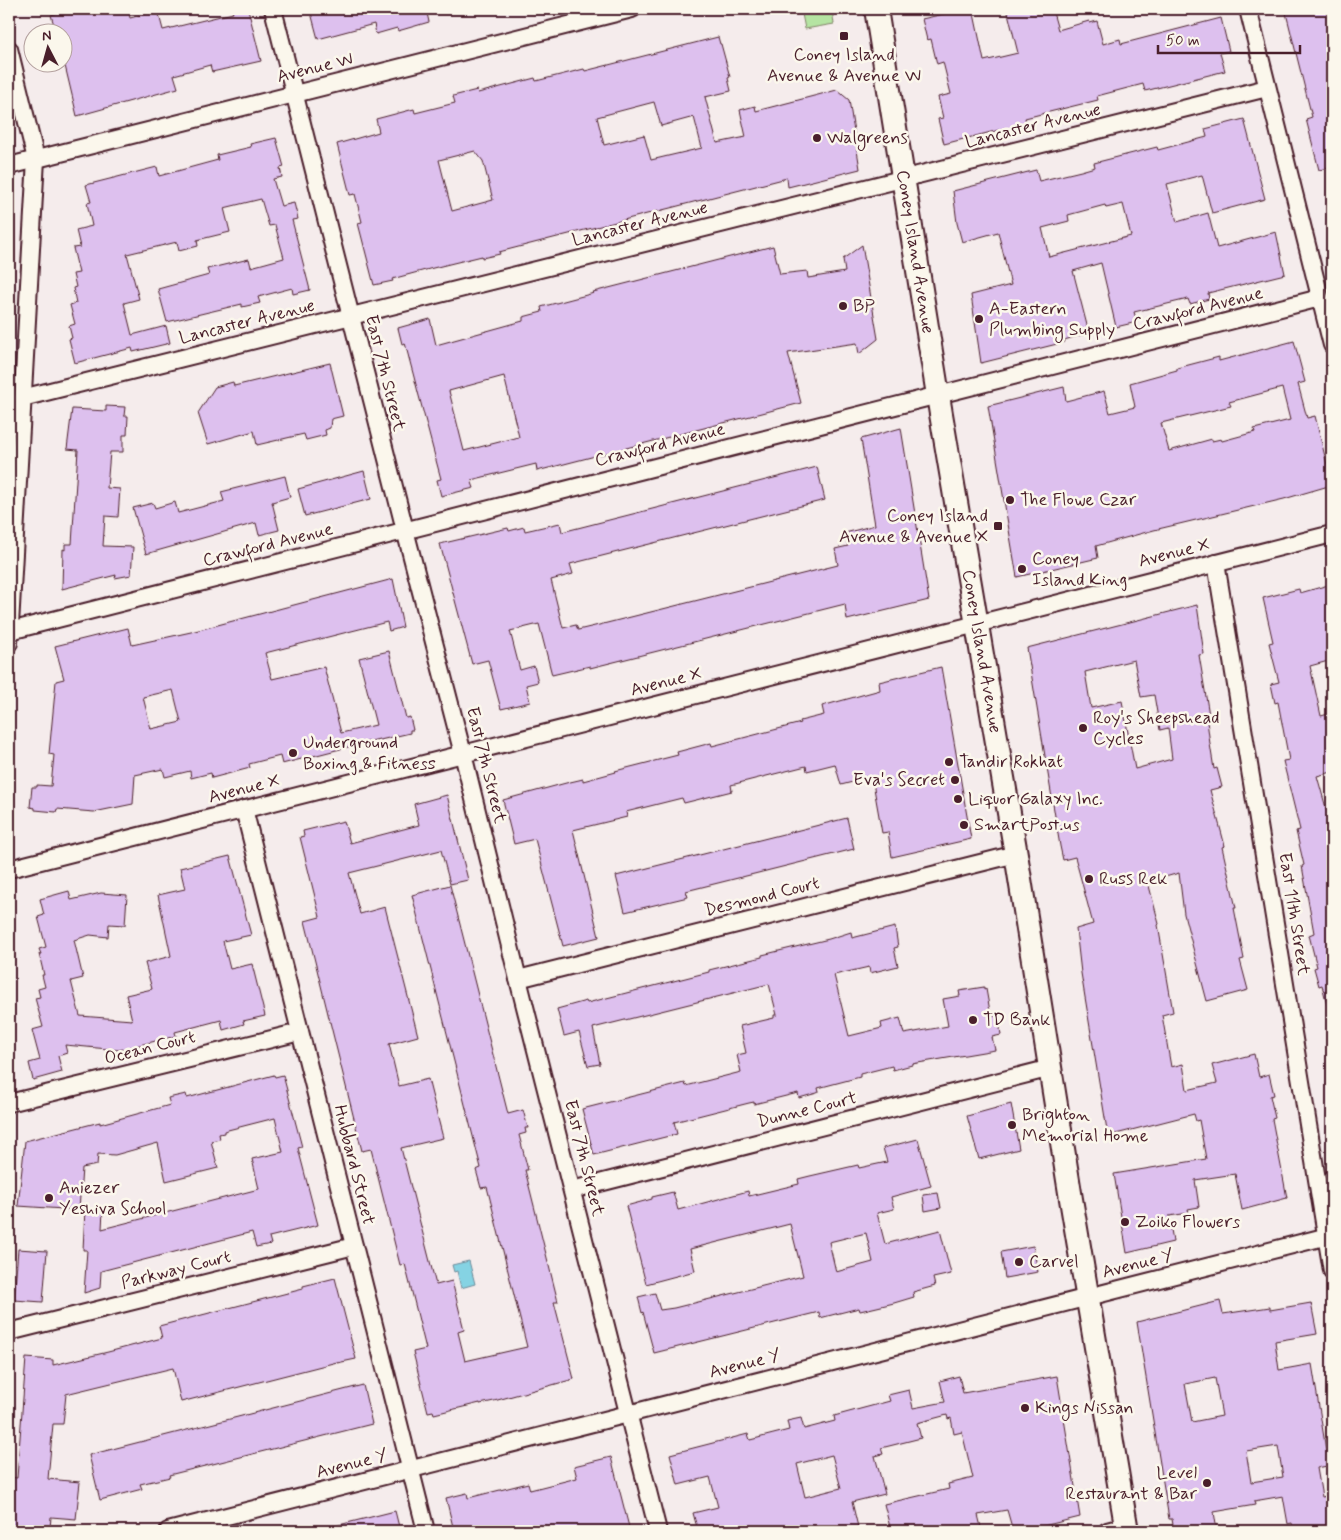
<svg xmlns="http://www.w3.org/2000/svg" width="1341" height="1540" font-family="Mynerve,sans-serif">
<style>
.green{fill:#b5e4a2;stroke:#808266}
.water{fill:#85d3e3;stroke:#6d8b99}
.building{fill:#ddc0ee;stroke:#4a1f2b;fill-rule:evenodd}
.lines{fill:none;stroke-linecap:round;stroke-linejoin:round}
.street-casing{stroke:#4a1f2b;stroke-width:20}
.secondary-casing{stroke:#4a1f2b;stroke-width:26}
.street{stroke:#fbf7ec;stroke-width:16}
.secondary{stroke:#fbf7ec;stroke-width:22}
.poi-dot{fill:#4a1f2b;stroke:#fbf7ec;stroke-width:2}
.labels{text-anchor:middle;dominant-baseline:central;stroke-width:5;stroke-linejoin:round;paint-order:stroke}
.poi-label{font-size:18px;fill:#4a1f2b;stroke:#fbf7ec;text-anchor:start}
.street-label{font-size:18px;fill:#4a1f2b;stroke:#fbf7ec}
</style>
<rect width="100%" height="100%" fill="#f5ecec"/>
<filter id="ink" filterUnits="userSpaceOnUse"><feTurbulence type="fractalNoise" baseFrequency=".02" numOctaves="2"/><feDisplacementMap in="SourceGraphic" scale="10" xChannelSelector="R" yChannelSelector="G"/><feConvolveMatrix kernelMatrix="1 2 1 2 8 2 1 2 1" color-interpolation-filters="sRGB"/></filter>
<g filter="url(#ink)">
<!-- green -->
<polygon class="green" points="801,9 832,9 834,24 805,29"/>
<!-- water -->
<polygon class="water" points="469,1261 475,1284 461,1288 457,1271 454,1272 452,1265"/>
<!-- building -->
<g class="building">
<polygon points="74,9 128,9 130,18 158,11 163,30 233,13 231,9 248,9 261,61 212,72 210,65 174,75 178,88 77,116 62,53 62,32 56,32 51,15"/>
<polygon points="310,9 426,9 429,22 398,31 397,28 376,34 374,24 318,39"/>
<polygon points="965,9 973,9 984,61 1018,53 1007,9 1052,9 1058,30 1089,21 1090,23 1097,21 1103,44 1120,39 1121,44 1221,18 1229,51 1220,53 1225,71 1145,91 1143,84 1097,96 1098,100 1025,118 1027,125 999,132 999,130 944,144 938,119 943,118 938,97 951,94 943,62 937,64 931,39 927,40 922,19"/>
<polygon points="1285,9 1332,9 1332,167 1319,170 1306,119 1312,117"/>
<path d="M718 37 720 44H721L730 77 728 78 731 91 705 97 717 143 746 137 740 110 755 106 756 111 837 90 849 100 860 169 788 187 787 178 499 252 500 254 482 258V256L433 268 392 279 393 281 374 285 358 223 362 222 355 194 350 195 337 144 379 132 376 119 414 109 415 113 455 103 453 96 477 90 478 93 535 78 536 81 584 69 585 71ZM654 102 661 126 694 117 702 148 651 160 644 135 604 145 597 117ZM475 151 483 161 493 200 452 211 439 160Z"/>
<path d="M1244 119 1265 199 1212 213 1202 175 1167 184 1177 222 1208 213 1217 248 1276 232 1285 274 1208 293 1209 299 1190 304 1188 299 1134 312 1137 322 1116 327 1101 263 1073 271 1089 333 1064 340 1065 342 981 363 971 295 1011 285 998 232 962 242 957 223 953 191 1036 170 1039 181 1081 171 1095 167 1094 163 1157 147 1158 150 1207 137 1205 129ZM1123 204 1131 236 1049 257 1042 228 1069 221 1068 215 1105 205 1106 208Z"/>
<polygon points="276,138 284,167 280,168 282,177 273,179 281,206 294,203 298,219 292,220 310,290 293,294 292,288 258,297 260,303 242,307 242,304 167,322 158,289 209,275 207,269 249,259 251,267 284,258 275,225 269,226 261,199 224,208 230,232 197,240 198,246 179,251 177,242 127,254 139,299 124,303 132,335 166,326 170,343 133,352 132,348 75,363 69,339 72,338 69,326 75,324 70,305 76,303 73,288 76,287 73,274 79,273 73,248 80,247 76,230 92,226 87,203 91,202 86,185 157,167 159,176 218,160 217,155 251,147 250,144"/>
<path d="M862 245 878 339 859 354 857 343 788 353 801 403 537 471 536 464 471 480 474 488 441 496 437 480 441 479 433 449 405 343 402 344 398 328 430 319 436 345 523 321V317L542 312 541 307 594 293 593 292 773 246 780 274 807 271 808 278 845 272 843 259ZM504 376 519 437 464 451 449 391Z"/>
<path d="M1294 341 1305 382 1298 384 1307 418 1315 416 1332 485 1284 499 1154 530 1096 546 1098 558 1017 577 988 406 1064 387 1066 401 1104 391 1110 413 1135 407 1130 383 1177 370V368L1219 357V361ZM1282 388 1290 420 1254 429 1255 432 1222 441 1221 439 1212 441V439L1169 451 1161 423 1231 406 1229 402Z"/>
<polygon points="330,363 343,416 331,419 330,428 325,430 326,435 306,440 304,434 257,445 254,431 208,444 198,413 215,387 233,382 234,386"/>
<polygon points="106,406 125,407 124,416 128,416 127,435 123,435 123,452 110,452 107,488 120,489 118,517 105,516 103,546 133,547 131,575 115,578 116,575 62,589 63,549 65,550 65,544 72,544 78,450 67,449 72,409 106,411"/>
<polygon points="901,428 929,600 847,620 845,604 590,668 590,666 552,675 539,624 510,631 520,670 534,666 538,682 526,685 530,702 501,709 488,660 472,664 440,544 508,528 509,531 524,527 525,531 560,523 562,532 817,467 825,500 570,564 573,574 551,580 563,628 576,625 578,630 599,625 838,565 835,549 848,546 845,533 875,525 861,439"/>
<polygon points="364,471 371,499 305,516 298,489"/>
<polygon points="285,476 290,497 272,502 279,530 259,535 256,523 146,554 133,508 153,503 155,508 175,502 178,513 224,501 221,492"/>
<path d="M393 579 403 627 389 631 387 622 265 653 272 679 324 667 341 733 376 725 359 658 389 651 406 718 410 717 413 730H410V733L380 740 379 739 282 764 280 756 249 764 250 768 212 778 211 773 191 778 190 771 165 777 163 769 135 775 133 804 94 812 57 809 56 812 35 810V808L30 807 32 787H37V785L51 786 54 755 49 754 56 681 64 679 55 646 128 628 132 645 191 632ZM173 690 181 722 151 729 143 697Z"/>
<polygon points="1332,584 1332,660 1310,666 1321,716 1332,713 1332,772 1317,776 1330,822 1332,821 1332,1005 1327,1005 1322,985 1319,986 1314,968 1317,967 1309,935 1314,933 1302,866 1304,865 1296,831 1300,830 1283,761 1289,760 1278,702 1275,703 1271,684 1279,682 1269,643 1273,642 1263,598 1299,589 1300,593"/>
<path d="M1197 605 1204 654 1199 655 1210 721H1207L1210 744 1214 769 1217 768 1222 787 1210 790 1225 846 1222 847 1236 908H1234L1244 959 1240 960 1248 990 1207 1001 1184 914 1179 873 1148 882 1159 924 1158 925 1173 1012 1162 1015 1171 1067 1183 1064 1187 1090 1217 1083 1212 1065 1254 1054 1259 1077 1269 1074 1274 1095 1270 1096 1275 1118 1272 1119 1287 1198 1242 1210 1235 1174 1195 1180 1199 1207 1188 1209 1189 1213 1169 1216 1173 1242 1127 1253 1114 1174 1206 1159 1199 1120 1196 1121 1194 1114 1108 1136 1081 973 1076 929 1093 924 1075 857 1063 860 1060 846 1027 648ZM1134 660 1141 697 1154 695 1160 730 1168 728 1172 759 1135 769 1122 701 1091 708 1085 672Z"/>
<polygon points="941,667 971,839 892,857 888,832 882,833 872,777 841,785 835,764 807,771 806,766 731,785 732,791 684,803 682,798 626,812 627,817 573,830 599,937 563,946 535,839 514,844 503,800 566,783 583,779 583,781 616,772 615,771 678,755 677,752 711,743 712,746 801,723 800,721 824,715 822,706 880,690 879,682"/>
<polygon points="447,795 468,880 450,884 441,850 349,873 360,914 385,907 418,1036 389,1044 399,1086 428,1079 443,1138 401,1148 436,1285 452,1281 464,1330 458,1332 465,1361 527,1347 487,1187 481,1188 476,1170 481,1168 412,895 450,885 508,1114 523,1110 528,1128 525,1128 526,1133 519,1135 528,1170 525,1170 558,1302 554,1302 574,1379 494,1401 480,1404 480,1403 434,1414 433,1411 428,1412 413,1352 426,1349 405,1264 400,1265 371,1149 362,1151 305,921 320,917 300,837 304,836 303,831 344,821 350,843 419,825 414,804"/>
<polygon points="847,818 854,849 686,891 688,897 625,912 616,876"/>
<polygon points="230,856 251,935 223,941 230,969 252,964 265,1016 243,1021 244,1024 223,1030 221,1020 175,1032 176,1036 119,1050 65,1045 67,1053 58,1056 62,1072 33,1080 29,1063 40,1060 32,1030 43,1027 35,998 40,997 38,989 45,987 42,975 44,975 39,954 41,954 39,949 46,947 38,917 44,915 40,899 69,891 71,900 101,893 127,895 125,925 109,924 108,937 90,935 74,940 83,978 71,981 80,1016 132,1020 126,995 152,989 145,963 171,956 158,895 185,889 180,868"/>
<polygon points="895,927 898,947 894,948 898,966 870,973 869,967 834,975 849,1036 882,1028 881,1023 900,1018 904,1034 948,1026 943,999 960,996 959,991 984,987 984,990 986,989 991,1017 998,1015 1001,1035 992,1037 995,1050 912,1064 912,1065 893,1070 892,1066 860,1074 860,1077 818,1088 819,1092 817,1093 799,1098 798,1093 754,1104 754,1102 749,1103 674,1122 677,1134 594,1155 582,1109 685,1083 686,1086 741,1072 737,1055 746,1053 740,1026 774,1018 774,1015 777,1015 769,984 593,1028 600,1064 588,1066 579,1032 564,1036 557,1009 586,1001 587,1003 709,972 709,970 762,957 762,955 829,939 851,932 852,938"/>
<polygon points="274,1075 275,1077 283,1075 302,1147 298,1148 318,1225 269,1237 271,1244 256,1247 252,1232 101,1271 100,1288 84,1293 87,1250 83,1250 85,1209 103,1210 102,1229 259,1189 252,1159 283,1152 275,1118 224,1131 224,1133 219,1134 220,1139 211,1141 218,1168 166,1181 158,1143 115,1155 98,1154 97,1165 82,1168 79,1210 18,1206 25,1141 100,1122 100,1124 170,1105 168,1098 186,1094 187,1098"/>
<polygon points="1011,1104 1019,1149 979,1159 967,1116"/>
<path d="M918 1139 931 1186 891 1197 894 1209 877 1213 885 1244 940 1230 951 1274 933 1278 935 1286 913 1292 914 1297 894 1303 860 1311 859 1308 820 1318 819 1312 654 1353 643 1312 642 1313 638 1297 655 1293 660 1310 674 1308 803 1276 790 1224 690 1249 695 1271 646 1284 626 1206 652 1199V1197L673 1192 678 1210 748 1191 749 1196 799 1184 798 1179 810 1176 858 1165 859 1168 887 1162 883 1148ZM866 1233 873 1262 836 1272 829 1242Z"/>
<polygon points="938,1193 941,1208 925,1211 923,1195"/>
<polygon points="1033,1246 1038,1272 1005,1278 1001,1252"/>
<polygon points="18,1249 47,1251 43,1302 14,1300"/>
<polygon points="335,1278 356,1359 337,1363 337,1362 181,1402 173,1368 66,1394 63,1424 53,1424 48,1479 80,1482 76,1519 51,1517 50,1528 33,1531 9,1530 9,1477 17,1478 26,1358 53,1360 53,1365 108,1352 162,1338 159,1326 303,1289 303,1286"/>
<path d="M1220 1301 1223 1314 1270 1307V1310L1311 1303 1317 1334 1275 1341 1279 1370 1312 1364 1326 1450 1329 1449 1332 1465 1317 1468 1322 1497 1332 1495V1531H1293L1292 1523 1288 1524 1283 1496 1254 1501 1255 1505 1214 1512 1217 1531H1174L1172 1519H1169L1137 1322ZM1215 1378 1222 1416 1192 1422 1185 1384ZM1278 1446 1283 1477 1251 1482 1246 1451Z"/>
<path d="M959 1376 963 1393 1057 1376 1080 1517 1023 1531H1013L1007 1510 978 1515 982 1531H891L884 1504 949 1489 948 1484 973 1478 962 1432 954 1434 951 1418 948 1419 947 1415 917 1423 921 1438 881 1448 883 1454 875 1456 885 1494 852 1502 858 1527 853 1528 854 1531H698L693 1513 718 1507 710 1477 678 1485 670 1454 748 1434 750 1440 789 1430 787 1421 801 1418 804 1429 835 1421 834 1416 890 1401 888 1395 909 1390 913 1408 945 1402 940 1381ZM832 1455 841 1488 805 1497 797 1464Z"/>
<polygon points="363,1385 372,1424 169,1475 170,1477 140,1484 142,1489 100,1500 89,1455"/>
<polygon points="611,1457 630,1531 454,1531 446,1498 467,1493 468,1498 528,1483 530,1490 577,1478 574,1466"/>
<polygon points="395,1511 400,1531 335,1531 335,1526"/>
</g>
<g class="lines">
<!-- street casing -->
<g class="street-casing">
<g id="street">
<polyline points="273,9 405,530 463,754 518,979 658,1531"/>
<polyline points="1248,9 1332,345"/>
<polyline points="9,49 36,159 9,643"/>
<polyline points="9,166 632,9"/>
<polyline points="22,398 1267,88"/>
<polyline points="1216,563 1332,1271"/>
<polyline points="10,631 1320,298"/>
<polyline points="244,809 426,1531"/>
<polyline points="9,869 1332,534"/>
<polyline points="518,979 1016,854"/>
<polyline points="9,1103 300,1032"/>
<polyline points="572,1190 1051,1068"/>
<polyline points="9,1332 354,1246"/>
<polyline points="168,1531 1332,1235"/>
<polyline points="1107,1531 1126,1526"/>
</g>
</g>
<!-- secondary casing -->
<g class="secondary-casing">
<g id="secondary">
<path id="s1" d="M876 9 941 414 1016 854 1071 1199 1127 1531"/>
</g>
</g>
<!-- street -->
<use href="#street" class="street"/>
<!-- secondary -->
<use href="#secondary" class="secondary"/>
</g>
</g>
<!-- markers -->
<g class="poi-dot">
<rect x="839" y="31" width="10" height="10" rx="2.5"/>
<circle cx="817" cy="138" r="5"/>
<circle cx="843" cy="306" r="5"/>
<circle cx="979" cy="319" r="5"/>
<circle cx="1010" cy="500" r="5"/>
<rect x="993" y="521" width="10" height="10" rx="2.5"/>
<circle cx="1022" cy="569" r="5"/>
<circle cx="1083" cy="728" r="5"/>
<circle cx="293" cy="753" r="5"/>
<circle cx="949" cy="762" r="5"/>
<circle cx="955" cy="780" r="5"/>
<circle cx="958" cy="799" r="5"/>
<circle cx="964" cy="825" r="5"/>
<circle cx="1089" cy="879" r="5"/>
<circle cx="973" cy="1020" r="5"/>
<circle cx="1012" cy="1125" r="5"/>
<circle cx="49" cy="1198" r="5"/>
<circle cx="1125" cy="1222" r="5"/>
<circle cx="1019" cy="1262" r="5"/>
<circle cx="1025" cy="1408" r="5"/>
<circle cx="1207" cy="1483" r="5"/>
</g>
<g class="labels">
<!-- poi labels -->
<g class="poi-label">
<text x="844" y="55" text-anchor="middle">Coney Island<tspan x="844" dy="21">Avenue &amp; Avenue W</tspan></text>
<text x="827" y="138">Walgreens</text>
<text x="853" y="306">BP</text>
<text x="989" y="309">A-Eastern<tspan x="989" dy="21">Plumbing Supply</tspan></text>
<text x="1020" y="500">The Flowe Czar</text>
<text x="988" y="516" text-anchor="end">Coney Island<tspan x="988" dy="21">Avenue &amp; Avenue X</tspan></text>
<text x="1032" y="559">Coney<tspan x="1032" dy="21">Island King</tspan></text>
<text x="1093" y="718">Roy's Sheepshead<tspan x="1093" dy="21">Cycles</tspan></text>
<text x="303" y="743">Underground<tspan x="303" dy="21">Boxing &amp; Fitness</tspan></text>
<text x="959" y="762">Tandir Rokhat</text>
<text x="945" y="780" text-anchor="end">Eva's Secret</text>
<text x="968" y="799">Liquor Galaxy Inc.</text>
<text x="974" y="825">SmartPost.us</text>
<text x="1099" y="879">Russ Rek</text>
<text x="983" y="1020">TD Bank</text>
<text x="1022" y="1115">Brighton<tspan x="1022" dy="21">Memorial Home</tspan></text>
<text x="59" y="1188">Aniezer<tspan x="59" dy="21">Yeshiva School</tspan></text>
<text x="1135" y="1222">Zoiko Flowers</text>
<text x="1029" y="1262">Carvel</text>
<text x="1035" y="1408">Kings Nissan</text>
<text x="1197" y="1473" text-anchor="end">Level<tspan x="1197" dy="21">Restaurant &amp; Bar</tspan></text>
</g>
<!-- street labels -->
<g class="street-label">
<text transform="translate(315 68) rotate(-14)">Avenue W</text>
<text transform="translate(1033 126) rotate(-14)">Lancaster Avenue</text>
<text transform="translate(640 224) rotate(-14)">Lancaster Avenue</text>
<text stroke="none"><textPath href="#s1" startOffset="246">Coney Island Avenue</textPath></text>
<text transform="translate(1198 309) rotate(-14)">Crawford Avenue</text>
<text transform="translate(247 322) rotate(-14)">Lancaster Avenue</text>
<text transform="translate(385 373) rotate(76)">East 7th Street</text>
<text transform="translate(660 445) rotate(-14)">Crawford Avenue</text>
<text transform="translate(268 545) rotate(-14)">Crawford Avenue</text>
<text transform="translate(1174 553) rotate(-14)">Avenue X</text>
<text stroke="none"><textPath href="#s1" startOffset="651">Coney Island Avenue</textPath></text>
<text transform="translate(666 682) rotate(-14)">Avenue X</text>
<text transform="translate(486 765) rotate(76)">East 7th Street</text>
<text transform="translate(244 789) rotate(-14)">Avenue X</text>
<text transform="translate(762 897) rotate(-14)">Desmond Court</text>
<text transform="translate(1294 914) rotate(81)">East 11th Street</text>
<text transform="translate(150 1048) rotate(-14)">Ocean Court</text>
<text transform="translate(807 1110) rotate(-14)">Dunne Court</text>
<text transform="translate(584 1158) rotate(76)">East 7th Street</text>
<text transform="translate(354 1165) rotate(76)">Hubbard Street</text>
<text transform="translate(1138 1264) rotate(-14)">Avenue Y</text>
<text transform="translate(176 1270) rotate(-14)">Parkway Court</text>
<text transform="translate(745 1364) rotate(-14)">Avenue Y</text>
<text transform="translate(352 1464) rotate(-14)">Avenue Y</text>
</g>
</g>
<!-- margin -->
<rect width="1341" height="1540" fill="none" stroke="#fbf7ec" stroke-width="30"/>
<rect x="15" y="15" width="1311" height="1510" fill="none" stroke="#4a1f2b" stroke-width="2" filter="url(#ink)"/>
<!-- north arrow -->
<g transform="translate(48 48) rotate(354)"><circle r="24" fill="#fbf7ec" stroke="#b4a19f"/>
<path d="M0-4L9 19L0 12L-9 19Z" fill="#4a1f2b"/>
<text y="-8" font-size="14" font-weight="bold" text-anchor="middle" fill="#4a1f2b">N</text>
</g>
<!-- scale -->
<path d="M1158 45v8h142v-8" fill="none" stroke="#4a1f2b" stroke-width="2.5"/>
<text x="1166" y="45" font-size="15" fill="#4a1f2b" stroke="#fbf7ec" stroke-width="4" paint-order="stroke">50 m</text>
</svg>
